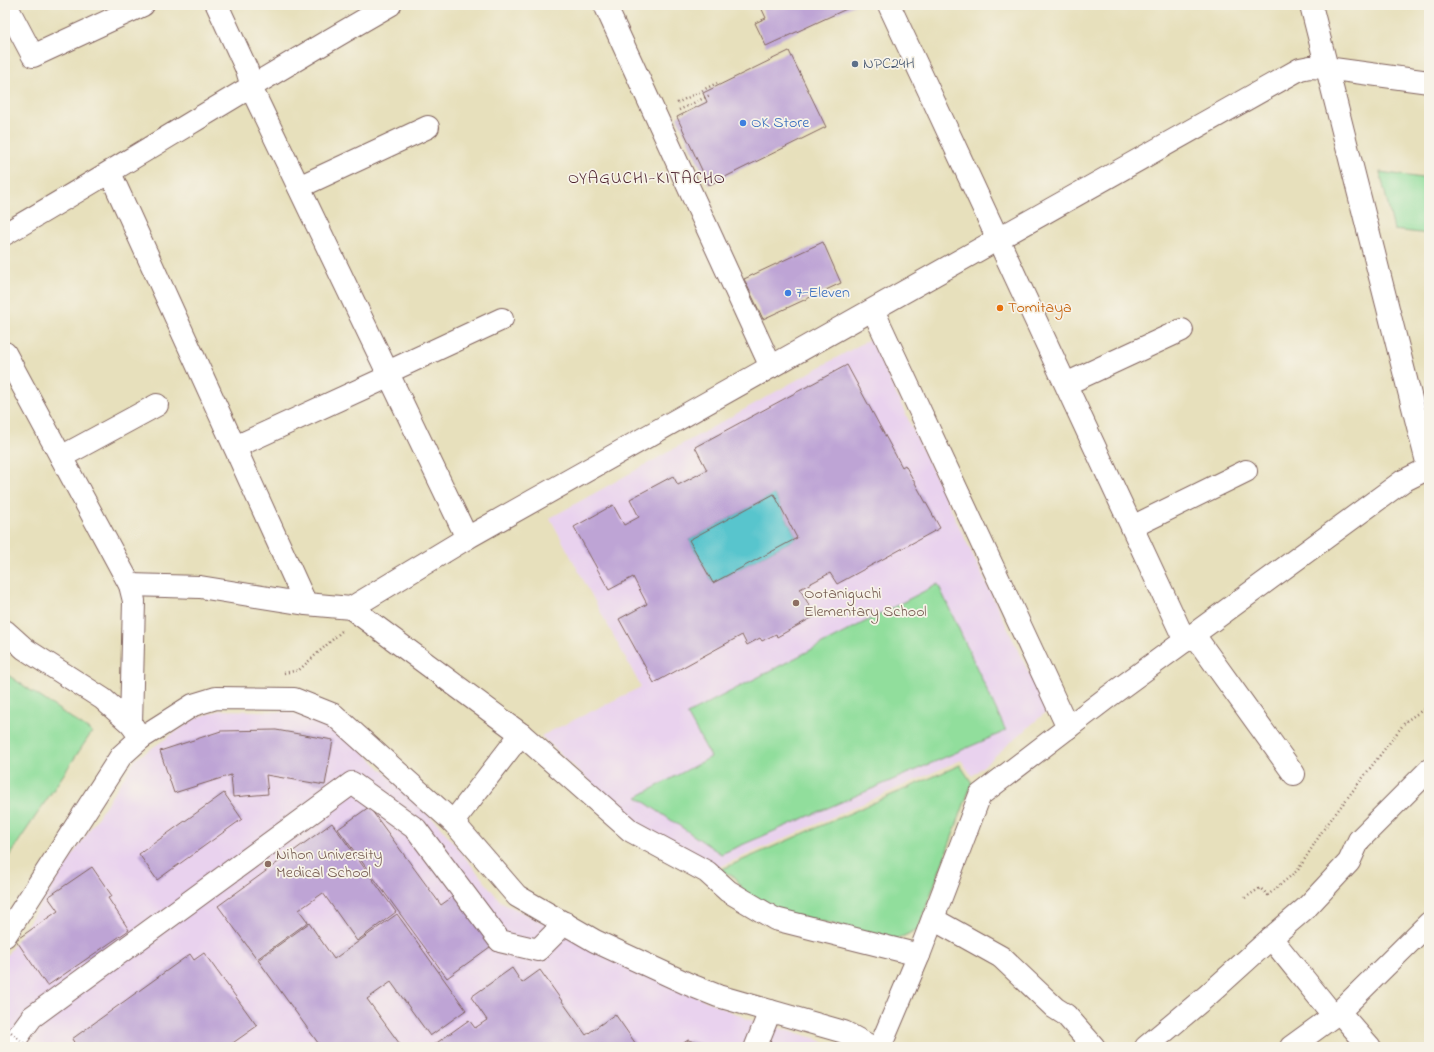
<svg xmlns="http://www.w3.org/2000/svg" width="1434" height="1052" font-family="'Indie Flower',sans-serif">
<style>
.built{fill:#e9d2ee}
.green{fill:#91de9c;stroke:#6e7e64}
.water{fill:#58c5cd;stroke:#51727c}
.building{fill:#bea4d5;fill-rule:evenodd}
.lines{fill:none;stroke-linecap:round;stroke-linejoin:round}
.minor-casing{stroke:#81635e;stroke-width:24}
.path{stroke:#81635e;stroke-width:2.5;stroke-dasharray:1 3;stroke-linecap:butt}
.minor{stroke:#fff;stroke-width:22}
.path-bridge{stroke:#81635e;stroke-width:2.5;stroke-dasharray:1 3;stroke-linecap:butt}
.service-dot{fill:#5c6f8a;stroke:#f7f3e8;stroke-width:1.5}
.shop-dot{fill:#3f7fe0;stroke:#f7f3e8;stroke-width:1.5}
.food-dot{fill:#e8710a;stroke:#f7f3e8;stroke-width:1.5}
.education-dot{fill:#8d6e63;stroke:#f7f3e8;stroke-width:1.5}
.labels{text-anchor:middle;dominant-baseline:central;stroke-width:3.5;stroke-linejoin:round;paint-order:stroke}
.service-label{font-size:16px;fill:#4e5e75;stroke:#f7f3e8;text-anchor:start}
.shop-label{font-size:16px;fill:#366cbe;stroke:#f7f3e8;text-anchor:start}
.food-label{font-size:16px;fill:#c56008;stroke:#f7f3e8;text-anchor:start}
.education-label{font-size:16px;fill:#785e54;stroke:#f7f3e8;text-anchor:start}
.neighbourhood-label{font-size:17px;letter-spacing:1px;fill:#4a1f2b;stroke:#f7f3e8}
</style>
<rect width="100%" height="100%" fill="#f7f3e8"/>
<filter id="ink" filterUnits="userSpaceOnUse"><feTurbulence type="fractalNoise" baseFrequency=".025" numOctaves="2"/><feDisplacementMap in="SourceGraphic" scale="8" xChannelSelector="R" yChannelSelector="G"/><feConvolveMatrix kernelMatrix="1 2 1 2 8 2 1 2 1" color-interpolation-filters="sRGB"/></filter>
<filter id="wash" filterUnits="userSpaceOnUse"><feTurbulence type="fractalNoise" baseFrequency=".012" numOctaves="4" result="noise"/><feDisplacementMap in="SourceGraphic" scale="16" xChannelSelector="R" yChannelSelector="G"/><feGaussianBlur stdDeviation="0.9" result="paint"/><feColorMatrix in="noise" values="0 0 0 0 0 0 0 0 0 0 0 0 0 0 0 0 0 1.4 0 .05"/><feComposite in="paint" operator="in"/></filter>
<g filter="url(#wash)">
<rect width="100%" height="100%" fill="#e7e0bc"/>
<!-- built -->
<g class="built">
<polygon points="870,339 1047,711 972,776 961,760 717,868 635,823 541,736 641,687 550,518"/>
<polygon points="221,710 290,712 345,734 440,826 501,902 693,995 750,1020 815,1038 832,1047 5,1047 5,958 136,759 196,718"/>
</g>
<!-- green -->
<g class="green">
<polygon points="1380,172 1429,179 1429,234 1394,230"/>
<polygon points="938,584 1006,731 721,854 637,797 711,757 687,714"/>
<polygon points="5,673 92,732 5,862"/>
<polygon points="960,765 972,783 918,929 898,939 781,912 745,894 736,878 720,870"/>
</g>
<!-- water -->
<polygon class="water" points="774,494 797,538 713,583 689,540"/>
<g id="blocks">
<!-- building -->
<g class="building">
<polygon points="760,5 855,5 766,46 755,23 766,18"/>
<polygon points="789,51 826,127 709,185 677,117 707,102 703,93"/>
<polygon points="823,242 841,283 763,319 744,279"/>
<path d="M847 365 902 467 905 465 940 528 837 584 830 573 800 589 815 616 777 637 776 634 762 641 760 638 747 645 742 635 654 683 619 619 647 604 633 577 609 590 574 527 613 505 624 525 639 517 630 499 673 476 678 485 707 470 695 447ZM774 494 797 538 713 583 689 540Z"/>
<polygon points="276,730 333,740 325,785 266,775 268,794 233,797 231,775 174,793 160,751 221,731"/>
<polygon points="224,793 242,819 157,880 139,854"/>
<polygon points="369,807 441,905 458,893 494,944 447,978 338,829"/>
<polygon points="332,823 396,912 357,941 323,893 299,910 308,922 257,959 218,906"/>
<polygon points="92,867 112,896 108,898 129,930 47,986 16,940 58,911 48,897"/>
<polygon points="397,914 466,1010 430,1036 391,982 367,999 402,1047 321,1047 258,960 309,923 334,959"/>
<polygon points="204,953 257,1026 227,1047 70,1047 75,1044 72,1039 190,954 194,960"/>
<polygon points="512,968 522,983 540,970 586,1035 615,1014 638,1047 431,1047 469,1020 475,1028 487,1020 471,997"/>
<polygon points="688,1040 712,1047 678,1047"/>
</g>
</g>
</g>
<g filter="url(#ink)">
<use href="#blocks" fill-opacity="0" stroke="#81635e" stroke-width="1"/>
<g class="lines">
<!-- minor casing -->
<g class="minor-casing">
<g id="minor">
<polyline points="6,5 33,56 143,5"/>
<polyline points="217,5 247,70 254,94 467,538"/>
<polyline points="605,5 771,367"/>
<polyline points="889,5 1185,641"/>
<polyline points="1311,5 1429,470"/>
<polyline points="110,173 306,604"/>
<polyline points="299,187 428,127"/>
<path d="M5 234C134 159 260 79 390 5"/>
<polyline points="873,310 1068,728"/>
<polyline points="5,353 130,585 134,601 131,724 141,738 121,756 5,936"/>
<polyline points="388,372 502,319"/>
<polyline points="1066,384 1182,330"/>
<polyline points="235,447 390,376"/>
<polyline points="61,457 157,405"/>
<polyline points="1132,527 1246,471"/>
<polyline points="130,585 200,587 306,604 351,608 521,734 631,831 707,872 728,891 775,919 919,955"/>
<polyline points="351,608 467,538 1300,69 1310,67 1326,68 1429,82"/>
<polyline points="5,631 25,649 103,699 131,724"/>
<polyline points="1194,635 1294,774"/>
<polyline points="141,738 193,705 216,698 294,699 334,715 453,822 517,896 595,941 688,984 718,996 844,1032 872,1047"/>
<polyline points="453,822 521,734"/>
<polyline points="933,919 1001,957 1055,1008 1066,1015 1094,1047"/>
<polyline points="1271,938 1307,907 1349,862 1359,840 1429,770"/>
<polyline points="1339,1012 1370,1047"/>
<polyline points="10,1047 32,1017 352,783 416,829 500,941 538,950 565,923"/>
<polyline points="757,1047 756,1046 770,1011"/>
<polyline points="880,1047 919,955 980,795 1108,697 1403,481 1429,468"/>
<polyline points="1146,1047 1208,995 1271,938 1334,1016"/>
<polyline points="1291,1047 1339,1012 1429,923"/>
</g>
</g>
<!-- path -->
<g class="path">
<polyline points="677,103 717,83"/>
<polyline points="679,110 710,95"/>
<polyline points="284,673 299,670 342,631"/>
<polyline points="1245,898 1260,888 1268,895 1298,870 1323,830 1406,721 1429,706"/>
</g>
<!-- minor -->
<use href="#minor" class="minor"/>
<!-- path-bridge -->
<polyline class="path-bridge" points="5,1027 28,1047"/>
</g>
</g>
<!-- markers -->
<circle class="service-dot" cx="855" cy="64" r="4"/>
<g class="shop-dot">
<circle cx="743" cy="123" r="4"/>
<circle cx="788" cy="293" r="4"/>
</g>
<circle class="food-dot" cx="1000" cy="308" r="4"/>
<g class="education-dot">
<circle cx="796" cy="603" r="4"/>
<circle cx="268" cy="864" r="4"/>
</g>
<g class="labels">
<!-- service labels -->
<g class="service-label">
<text x="863" y="64">NPC24H</text>
</g>
<!-- shop labels -->
<g class="shop-label">
<text x="751" y="123">OK Store</text>
<text x="796" y="293">7-Eleven</text>
</g>
<!-- food labels -->
<g class="food-label">
<text x="1008" y="308">Tomitaya</text>
</g>
<!-- education labels -->
<g class="education-label">
<text x="804" y="594">Ootaniguchi<tspan x="804" dy="18">Elementary School</tspan></text>
<text x="276" y="855">Nihon University<tspan x="276" dy="18">Medical School</tspan></text>
</g>
<!-- neighbourhood labels -->
<g class="neighbourhood-label">
<text x="647" y="178">OYAGUCHI-KITACHO</text>
</g>
</g>
<!-- margin -->
<rect width="1434" height="1052" fill="none" stroke="#f7f3e8" stroke-width="20"/>
</svg>
